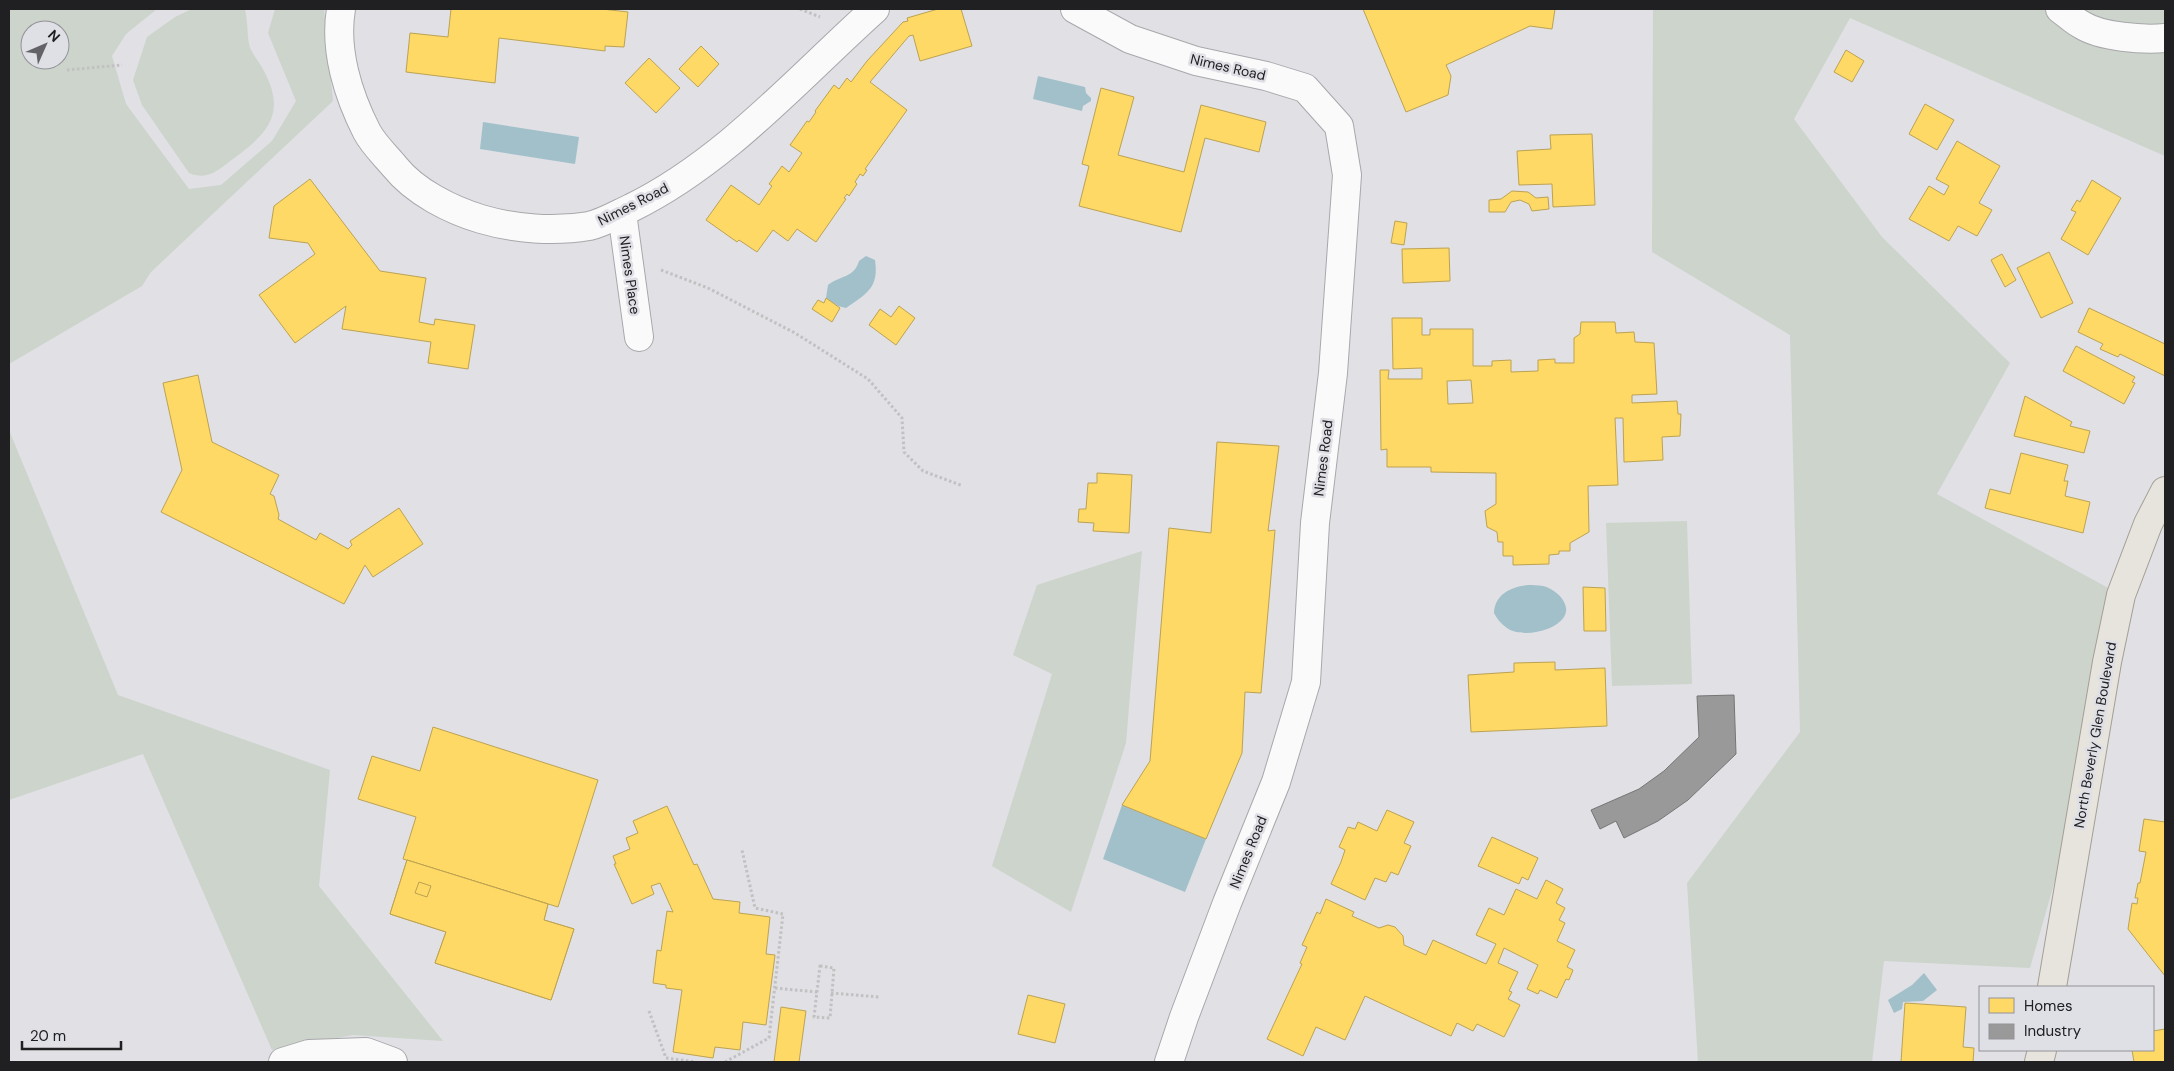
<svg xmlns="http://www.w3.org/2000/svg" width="2174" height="1071" font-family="'DM Sans',sans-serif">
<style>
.green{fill:#ccd4cb;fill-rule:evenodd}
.water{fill:#a2c0ca}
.homes{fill:#ffd966;stroke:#bca252;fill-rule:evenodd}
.industry{fill:#999;stroke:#757576}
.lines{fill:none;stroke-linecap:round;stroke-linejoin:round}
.minor-casing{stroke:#a8a8ac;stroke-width:30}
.major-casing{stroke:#a49f95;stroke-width:30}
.path{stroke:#c1c1c2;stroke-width:3;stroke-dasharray:2.5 2.5;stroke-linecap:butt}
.minor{stroke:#fafafb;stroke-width:28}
.major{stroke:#e7e3dd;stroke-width:28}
.labels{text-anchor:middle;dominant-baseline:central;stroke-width:5;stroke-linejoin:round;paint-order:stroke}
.street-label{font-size:14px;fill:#202023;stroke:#dfdfe6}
</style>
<rect width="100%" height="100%" fill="#e0e0e5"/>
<!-- green -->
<g class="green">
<path d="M9 9H157L126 34 112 56 126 104 189 189 221 185 272 141 296 101 268 33 275 9H324L333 101 151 272 142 286 9 364ZM30 30H60V60H30Z"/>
<path d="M192 9H243L245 10C248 22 247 33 249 44 251 53 260 63 264 71 287 114 267 134 233 159 218 170 208 181 189 173L142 105 133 80 147 37 175 17Z"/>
<polygon points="1653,9 2165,9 2165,156 1850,18 1794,119 1882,237 2010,363 1937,494 2121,595 2093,747 2030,968 1884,961 1872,1062 1698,1062 1687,883 1800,732 1790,335 1652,252"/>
<polygon points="9,430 118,695 330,770 319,886 443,1041 353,1035 272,1050 143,754 9,800"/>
<polygon points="1687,521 1692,684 1612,686 1606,523"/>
<polygon points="1142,551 1126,743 1071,912 992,866 1052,674 1013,655 1037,585"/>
</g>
<!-- water -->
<g class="water">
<polygon points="1038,76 1085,87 1086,93 1091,98 1091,101 1083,106 1082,111 1033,99"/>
<polygon points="483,122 579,137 575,164 480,149"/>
<path d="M866 256 875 260C879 287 868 293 846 308L838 306 826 298 828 285C841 275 854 278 859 261Z"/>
<path d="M1528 585C1533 585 1538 585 1543 586 1556 589 1572 604 1564 617 1554 632 1521 638 1507 628 1501 624 1497 619 1494 613 1495 594 1511 587 1528 585Z"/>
<polygon points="1122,805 1206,839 1185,892 1103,859"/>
<polygon points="1924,973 1937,990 1923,1001 1903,1002 1902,1009 1894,1013 1888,1000 1912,985"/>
</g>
<!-- homes -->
<g class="homes">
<polygon points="451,9 602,9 628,12 624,47 605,46 605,51 499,38 495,83 406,72 410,33 448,37"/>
<polygon points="938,9 961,9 972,46 920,61 913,35 909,36 870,82 907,110 865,169 867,170 863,176 860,174 855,182 857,184 849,196 847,194 844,198 846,199 816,242 797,229 788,241 773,230 757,252 739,240 737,242 706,220 731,185 759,205 772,186 769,184 782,166 789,172 802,153 790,145 807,121 809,122 816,112 815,111 834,85 839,89 847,78 851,82 867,61 903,22 908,21 907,18"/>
<polygon points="1363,9 1555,9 1552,29 1530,26 1446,65 1451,76 1448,95 1406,112"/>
<polygon points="701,46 719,64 698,87 679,69"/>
<polygon points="1846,50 1864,61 1852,82 1834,72"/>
<polygon points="649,58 680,88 656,113 625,83"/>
<polygon points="1101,88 1134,97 1118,155 1184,172 1201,105 1266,122 1259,152 1205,138 1181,232 1079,206 1089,166 1082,164"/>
<polygon points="1925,104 1954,120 1937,150 1909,134"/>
<polygon points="1592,134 1595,205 1553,207 1552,184 1519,185 1517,151 1551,149 1550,135"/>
<polygon points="1957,141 2000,166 1979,203 1992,210 1977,236 1958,226 1949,241 1909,219 1929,186 1944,195 1949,186 1936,179"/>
<polygon points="310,179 380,271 426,278 419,322 434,325 435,319 475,325 468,369 428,363 431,342 342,329 346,306 295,343 259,295 315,254 308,243 269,238 274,206"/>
<polygon points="2092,180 2121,198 2088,255 2061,239 2076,212 2071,210 2077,200 2080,202"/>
<polygon points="1512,191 1528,192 1536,198 1548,197 1549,209 1532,211 1529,204 1520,200 1511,202 1505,212 1489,212 1489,200 1501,199"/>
<polygon points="1395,221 1407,223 1404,245 1391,243"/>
<polygon points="1449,248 1450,281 1403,283 1402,249"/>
<polygon points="2049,252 2073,303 2041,318 2017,268"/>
<polygon points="2002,254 2016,280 2005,287 1991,260"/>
<polygon points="826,298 840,308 832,322 812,309 818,300 824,303"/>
<polygon points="899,306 915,318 896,345 869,325 880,309 891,317"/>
<polygon points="2089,308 2165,344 2165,376 2120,354 2118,357 2100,349 2103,344 2078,332"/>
<path d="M1392 318H1422V335H1430V329H1473V366H1492V361L1511 360V372L1538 371V360L1555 359V363H1574V338L1580 334 1581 322H1615L1616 333 1634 332 1635 342 1654 343 1657 394 1632 395V403L1677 401 1678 414H1681L1680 436 1662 437 1663 460 1624 462 1623 418H1615L1618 485 1588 486 1589 532 1570 543V551H1559V554L1549 555V564L1513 565V556H1503V542H1498L1497 532 1487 527 1485 511 1496 504V473L1431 472V467H1387V449L1381 450 1380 370H1389L1388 379H1422V368L1393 369ZM1471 380 1473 403 1448 404 1447 381Z"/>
<polygon points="2076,346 2135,377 2132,382 2135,383 2124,404 2063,371"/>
<polygon points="198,375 212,442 279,475 270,494 274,496 279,515 278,519 316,540 320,533 348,549 352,545 350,541 399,508 423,544 373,577 365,565 344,604 161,512 182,470 163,383"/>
<polygon points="2025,396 2072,422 2070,426 2090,431 2084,453 2014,436"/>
<polygon points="1217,442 1279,446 1268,531 1275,530 1261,693 1245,692 1242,753 1206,839 1122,805 1150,761 1169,528 1211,533"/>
<polygon points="2021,453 2068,465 2064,481 2068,481 2065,496 2090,502 2083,533 1985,508 1990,489 2010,494"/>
<polygon points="1097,473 1132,475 1129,533 1093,531 1094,523 1078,522 1079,509 1086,509 1088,483 1097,483"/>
<polygon points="1583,587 1605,588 1606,631 1584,631"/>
<polygon points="1555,662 1555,670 1605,668 1607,726 1471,732 1468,675 1514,672 1514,663"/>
<polygon points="433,727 598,780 558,907 403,859 416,817 358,799 372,756 420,771"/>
<polygon points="667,806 694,865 697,864 713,899 740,902 739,913 770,917 766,954 775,955 766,1025 743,1022 740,1050 715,1047 713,1058 673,1052 682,990 666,988 666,985 653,983 657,950 661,951 667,911 673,912 660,883 651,886 654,894 632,904 614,864 616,864 613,856 630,849 626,838 638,833 633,821"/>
<polygon points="1387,810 1414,822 1404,843 1411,846 1398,875 1391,872 1386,882 1375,878 1365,900 1331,884 1341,862 1345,850 1339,847 1348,827 1355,829 1358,822 1377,831"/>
<polygon points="2144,819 2165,822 2165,976 2128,929 2132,903 2137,904 2138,898 2135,898 2138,883 2140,883 2146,852 2139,851"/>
<polygon points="1492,837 1538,858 1528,880 1522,877 1519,884 1478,866"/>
<path d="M407 860 548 904 544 920 574 929 551 1000 435 963 446 932 390 914ZM411 881 415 882 411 895 429 900 433 887 499 908 492 931 404 902Z"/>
<path d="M407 860 548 904 544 920 574 929 551 1000 435 963 446 932 390 914ZM419 882 431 886 427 897 415 893Z"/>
<polygon points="1546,880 1563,889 1556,903 1565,908 1559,920 1565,923 1557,941 1575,950 1567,967 1573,970 1569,980 1566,979 1557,998 1540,990 1538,994 1527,989 1538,965 1504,948 1498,963 1518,972 1509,991 1512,992 1508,999 1520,1005 1504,1037 1477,1024 1473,1031 1457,1023 1451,1036 1365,996 1345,1040 1316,1027 1303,1056 1267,1039 1302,964 1300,963 1307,947 1302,945 1317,912 1320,914 1326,899 1354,912 1352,916 1379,928 1388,925 1395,927 1403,936 1404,945 1426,955 1433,940 1486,964 1496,944 1476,935 1489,908 1504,915 1516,889 1537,899"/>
<polygon points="1028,995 1065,1004 1055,1043 1018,1034"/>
<polygon points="1905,1003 1966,1007 1963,1047 1974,1048 1973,1062 1901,1062"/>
<polygon points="781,1007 806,1011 799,1062 774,1062"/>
<polygon points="2165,1029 2165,1062 2134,1062 2132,1050 2153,1050 2153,1031"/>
</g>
<!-- industry -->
<polygon class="industry" points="1734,695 1736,754 1688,800 1658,821 1624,838 1616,821 1600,829 1591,810 1639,789 1664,771 1699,737 1697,696"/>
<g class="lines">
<!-- minor casing -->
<g class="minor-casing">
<g id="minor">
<path d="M341 9C334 50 348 95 367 132 374 145 386 156 395 167 415 192 451 210 481 219 515 229 554 232 589 226 603 223 618 214 631 208 725 162 798 78 875 9"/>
<polyline points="1075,9 1130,39 1196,61 1266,76 1305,88 1339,126 1347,175 1333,373 1315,523 1306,682 1276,782 1227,903 1184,1017 1169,1062"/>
<path d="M2060 9C2067 14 2074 21 2082 25 2101 37 2143 40 2165 38"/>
<polyline points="622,213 639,337"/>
<polyline points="283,1062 309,1054 366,1052 393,1062"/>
</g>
</g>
<!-- major casing -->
<g class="major-casing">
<g id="major">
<polyline points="2052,987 2107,662 2121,595 2148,524 2165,491"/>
<polyline points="2039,1062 2042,1050"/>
</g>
</g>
<!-- path -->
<g class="path">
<polyline points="800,9 820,17"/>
<polyline points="67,70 122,65"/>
<polyline points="661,270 708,288 795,333 868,379 902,418 904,452 923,471 963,486"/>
<polygon points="820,966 834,968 830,1018 814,1017"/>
<polyline points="775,988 817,992"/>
<polyline points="831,993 879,997"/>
<polyline points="649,1011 666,1058 696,1062"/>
<polyline points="725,1062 769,1038 783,914 755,908 742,850"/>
</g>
<!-- minor -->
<use href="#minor" class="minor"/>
<!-- major -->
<use href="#major" class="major"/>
</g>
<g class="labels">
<!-- street labels -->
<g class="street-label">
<text transform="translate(1228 67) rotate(13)">Nimes Road</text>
<text transform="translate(633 204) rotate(-27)">Nimes Road</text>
<text transform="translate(630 275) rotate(82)">Nimes Place</text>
<text transform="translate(1323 458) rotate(-83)">Nimes Road</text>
<text transform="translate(2095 735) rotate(-80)">North Beverly Glen Boulevard</text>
<text transform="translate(1248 852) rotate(-68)">Nimes Road</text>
</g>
</g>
<!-- border -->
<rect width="2174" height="1071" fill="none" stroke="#202023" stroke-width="20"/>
<!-- legend -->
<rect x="1979" y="986" width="175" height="65" fill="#dfdfe6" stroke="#939398"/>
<rect x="1989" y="998" width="25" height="15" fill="#ffd966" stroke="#939398"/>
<text x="2024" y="1011" font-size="15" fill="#202023">Homes</text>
<rect x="1989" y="1024" width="25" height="15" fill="#999999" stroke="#939398"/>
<text x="2024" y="1036" font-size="15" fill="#202023">Industry</text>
<!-- north arrow -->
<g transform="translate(45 45) rotate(45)"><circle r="24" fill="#dfdfe6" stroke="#939398"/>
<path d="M0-4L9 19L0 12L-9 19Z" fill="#636367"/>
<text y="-8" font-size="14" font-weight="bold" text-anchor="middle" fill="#202023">N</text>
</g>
<!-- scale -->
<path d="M22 1041v8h99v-8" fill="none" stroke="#202023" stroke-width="2.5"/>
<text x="30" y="1041" font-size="15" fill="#202023" stroke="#dfdfe6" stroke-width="4" paint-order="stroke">20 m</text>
</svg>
